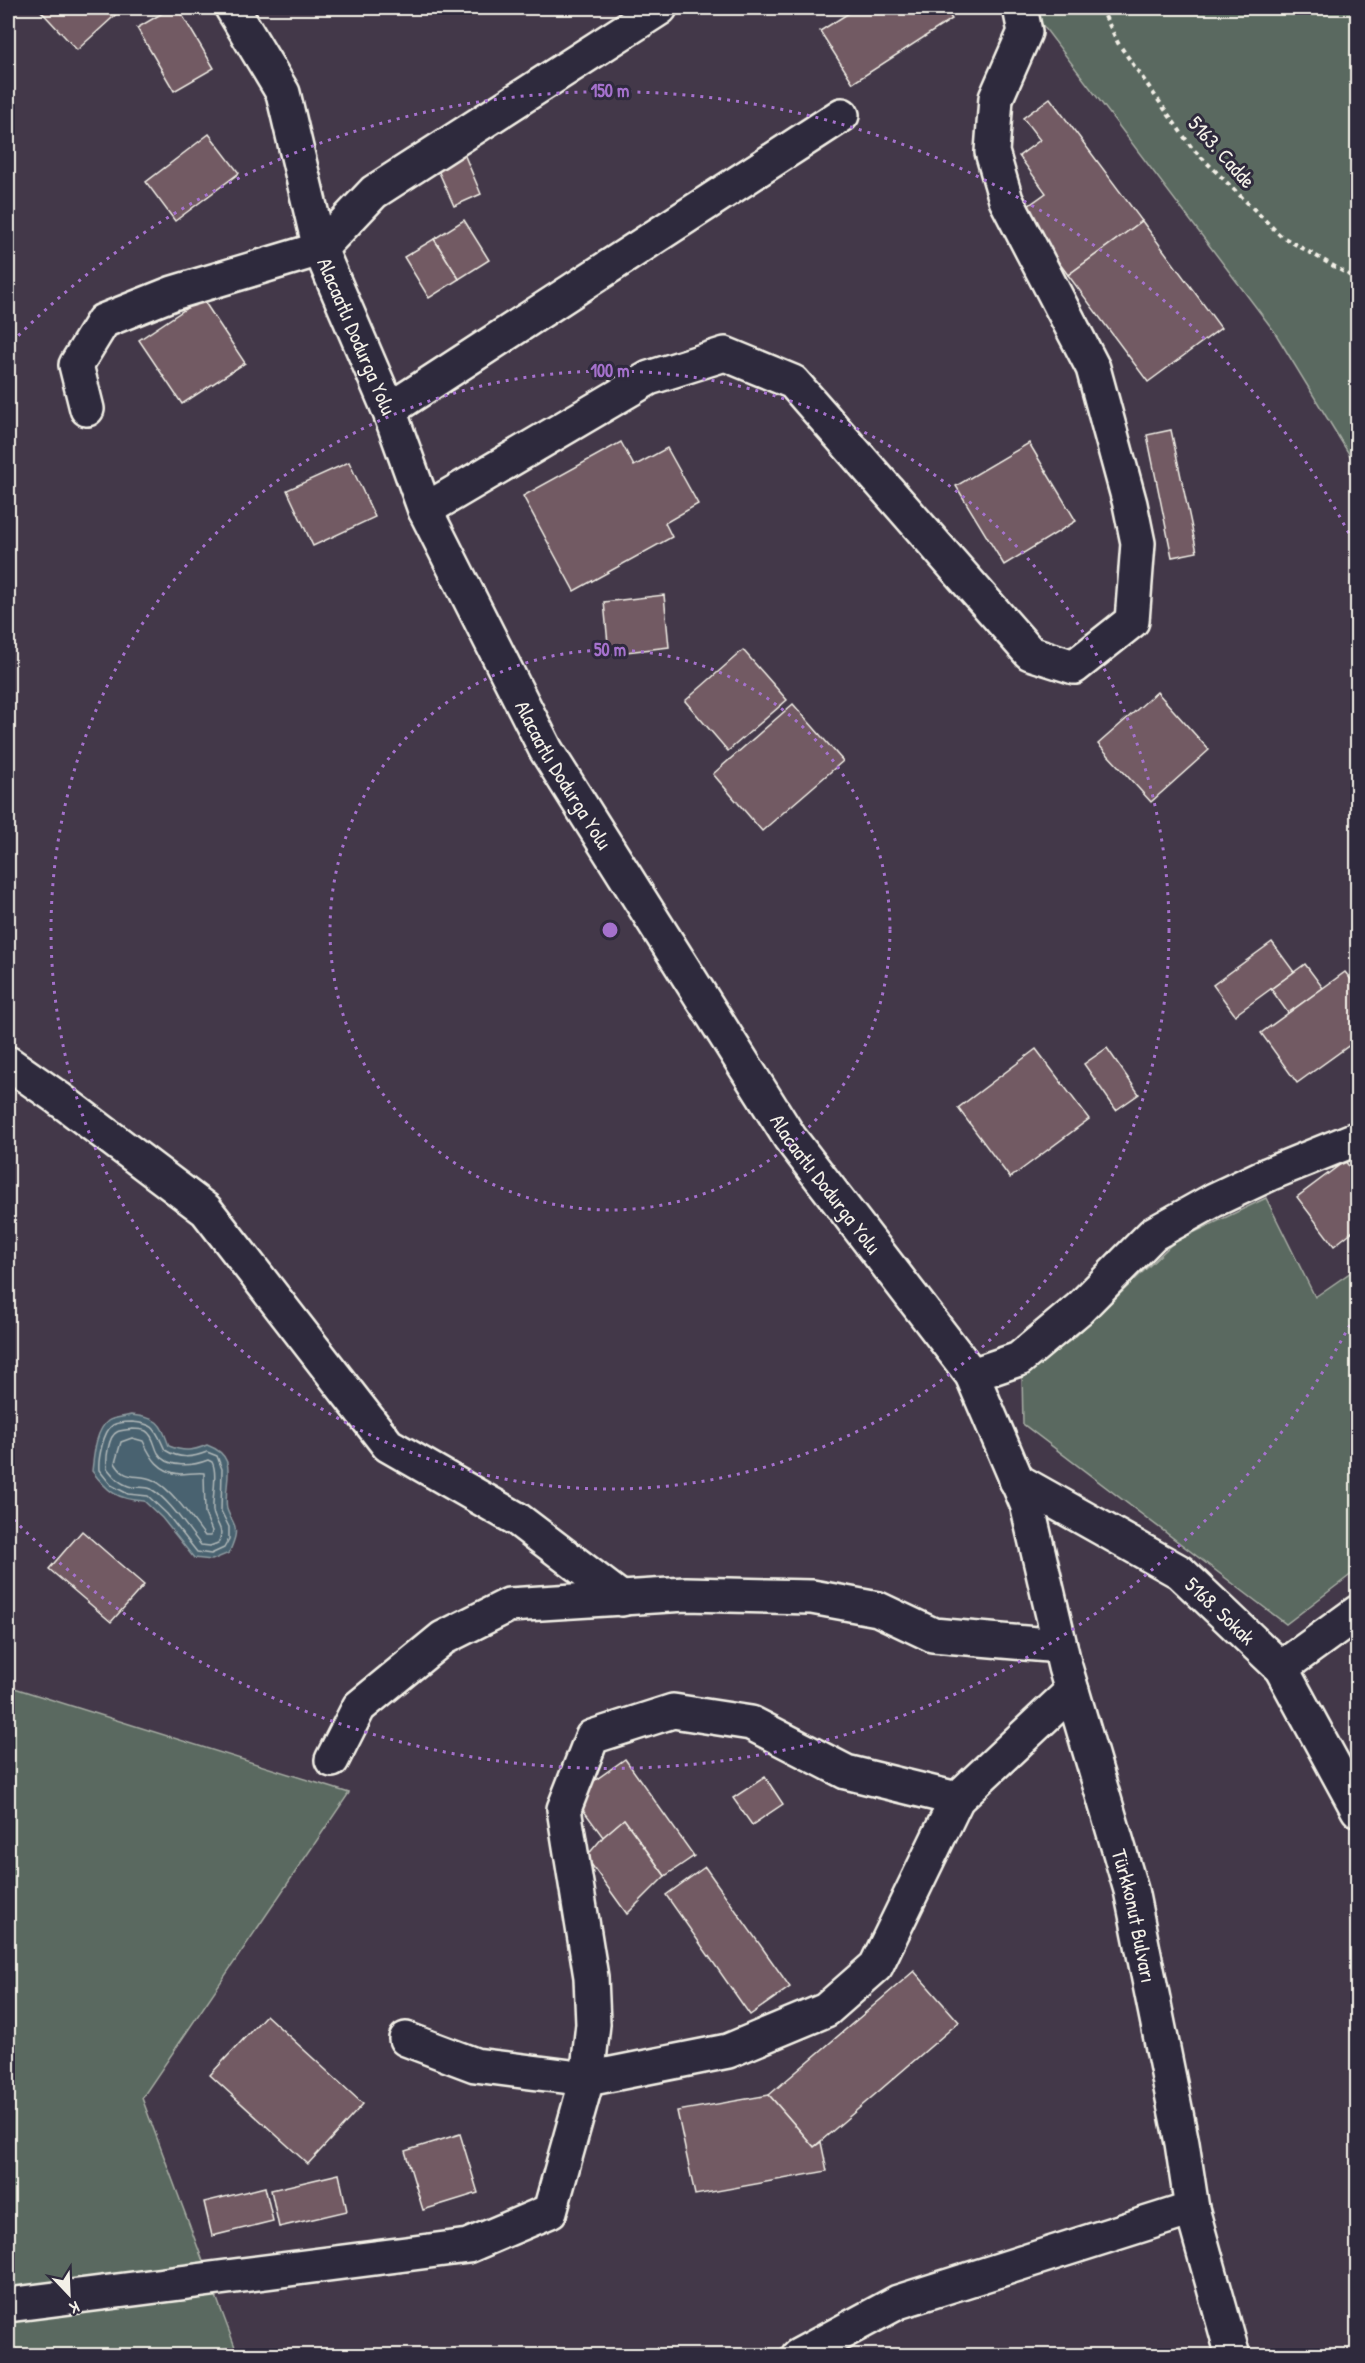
<svg xmlns="http://www.w3.org/2000/svg" width="1365" height="2363" font-family="'Patrick Hand',sans-serif">
<style>
.green{fill:#5a6960;stroke:#a7ada4;stroke-width:1.5}
.water{fill:#496270;stroke:#8d9ba0;stroke-width:1.5}
.lines{fill:none;stroke-linecap:round;stroke-linejoin:round}
.shore{stroke:#b0b8b8;stroke-width:1.5}
.building{fill:#725a64;stroke:#f4f1e8;stroke-width:1.5}
.minor-casing{stroke:#f4f1e8;stroke-width:38}
.path{stroke:#f4f1e8;stroke-width:4;stroke-dasharray:4.5 4.5;stroke-linecap:butt}
.minor{stroke:#2f2a3d;stroke-width:33}
.ring{fill:none;stroke:#a571cd;stroke-width:3;stroke-dasharray:3 6}
.labels{text-anchor:middle;dominant-baseline:central;stroke-width:6;stroke-linejoin:round;paint-order:stroke}
.street-label{font-size:21px;fill:#f4f1e8;stroke:#2f2a3d}
.centre{fill:#a571cd;stroke:#2f2a3d;stroke-width:3}
.ring-label{font-size:18px;text-anchor:middle;font-weight:bold;fill:#a571cd;stroke:#2f2a3d;stroke-width:6;stroke-linejoin:round;paint-order:stroke}
</style>
<rect width="100%" height="100%" fill="#433849"/>
<filter id="ink" filterUnits="userSpaceOnUse"><feTurbulence type="fractalNoise" baseFrequency=".0167" numOctaves="2"/><feDisplacementMap in="SourceGraphic" scale="12" xChannelSelector="R" yChannelSelector="G"/><feConvolveMatrix kernelMatrix="1 2 1 2 8 2 1 2 1" color-interpolation-filters="sRGB"/></filter>
<g filter="url(#ink)">
<!-- green -->
<g class="green">
<polygon points="1036,8 1357,8 1357,467 1274,331 1041,23"/>
<polygon points="1266,1198 1315,1297 1357,1268 1357,1570 1286,1624 1023,1424 1022,1375 1074,1338 1174,1242"/>
<polygon points="8,1686 349,1793 142,2098 238,2355 8,2355"/>
</g>
<!-- water -->
<path class="water" d="M131 1415C158 1418 160 1421 169 1446 184 1452 193 1451 207 1445 242 1458 222 1482 227 1509 228 1513 231 1518 233 1522 239 1532 233 1543 229 1553L212 1560 194 1558 162 1518 144 1501C116 1499 108 1492 92 1471 94 1456 95 1431 108 1421 113 1417 125 1417 131 1415Z"/>
<g class="lines">
<!-- shore -->
<g class="shore">
<path d="M132 1422C156 1424 155 1429 165 1450 179 1459 192 1458 207 1452L217 1456 222 1469 221 1511 229 1527V1539L224 1548 211 1554 197 1552 167 1514 148 1496 128 1494 111 1485 99 1470C98 1460 103 1431 113 1425 118 1422 127 1422 132 1422Z"/>
<path d="M132 1429C136 1429 142 1429 146 1431 154 1436 154 1446 158 1453 168 1469 193 1466 208 1460L212 1462C218 1473 212 1497 213 1511 215 1524 226 1529 218 1543L210 1546 201 1545C186 1527 171 1501 151 1489 145 1486 139 1488 132 1487 121 1485 114 1477 107 1468 106 1459 108 1436 117 1432 121 1430 128 1430 132 1429Z"/>
<path d="M132 1438 143 1441C151 1458 159 1472 180 1474 188 1474 197 1472 204 1473L205 1514 212 1531 211 1536H205C193 1520 171 1488 153 1480 137 1473 126 1482 115 1463L121 1442Z"/>
</g>
</g>
<!-- building -->
<g class="building">
<polygon points="38,8 123,8 77,50"/>
<polygon points="171,8 178,8 214,68 174,91 137,28"/>
<polygon points="857,8 944,8 952,19 853,83 820,31"/>
<polygon points="1050,98 1142,221 1068,275 1021,211 1046,193 1019,156 1040,140 1023,118"/>
<polygon points="209,134 239,173 175,221 146,182"/>
<polygon points="462,149 481,194 454,206 434,161"/>
<polygon points="464,220 489,260 459,279 434,239"/>
<polygon points="1142,221 1221,328 1148,382 1068,275"/>
<polygon points="434,239 459,279 429,298 404,257"/>
<polygon points="202,298 245,363 182,404 139,340"/>
<polygon points="1171,430 1197,552 1172,557 1147,435"/>
<polygon points="621,442 634,466 667,448 698,504 665,523 672,537 574,591 523,496"/>
<polygon points="1029,443 1076,521 1004,565 956,486"/>
<polygon points="349,462 375,517 313,546 287,490"/>
<polygon points="664,595 669,647 609,654 604,602"/>
<polygon points="743,650 787,700 728,751 685,701"/>
<polygon points="1157,692 1209,750 1151,802 1098,744"/>
<polygon points="793,704 843,761 762,831 713,774"/>
<polygon points="1272,942 1294,972 1235,1015 1213,985"/>
<polygon points="1305,964 1323,988 1288,1013 1271,989"/>
<polygon points="1345,972 1358,988 1358,1039 1297,1083 1261,1033"/>
<polygon points="1107,1048 1139,1094 1116,1110 1084,1064"/>
<polygon points="1036,1049 1089,1119 1010,1178 958,1108"/>
<polygon points="1345,1161 1358,1178 1358,1227 1334,1246 1297,1197"/>
<polygon points="82,1531 144,1585 111,1622 49,1569"/>
<polygon points="625,1759 694,1856 665,1876 624,1819 603,1837 573,1796"/>
<polygon points="765,1777 783,1804 752,1825 733,1798"/>
<polygon points="624,1819 665,1876 627,1914 586,1857 603,1837"/>
<polygon points="705,1867 790,1987 750,2015 666,1895"/>
<polygon points="914,1971 959,2022 814,2147 769,2095"/>
<polygon points="266,2015 363,2104 308,2164 210,2075"/>
<polygon points="769,2095 814,2147 821,2142 827,2171 695,2195 677,2111"/>
<polygon points="460,2134 478,2193 423,2210 405,2151"/>
<polygon points="339,2174 347,2211 279,2227 271,2190"/>
<polygon points="265,2187 273,2221 212,2236 204,2202"/>
</g>
<g class="lines">
<!-- minor casing -->
<g class="minor-casing">
<g id="minor">
<path id="s1" d="M232 8 283 93 320 249 389 410 425 510 546 750 790 1138 972 1375 1027 1504 1065 1667 1131 1890 1182 2143 1192 2209 1233 2356"/>
<polyline points="87,409 76,365 103,321 173,293 320,249 374,192 660,8"/>
<polyline points="389,410 842,115"/>
<polyline points="425,510 649,378 725,354 793,382 1030,653 1074,667 1132,621 1138,543 1130,504 1093,368 1006,200 992,152 996,98 1025,32 1020,8"/>
<polyline points="8,1063 58,1098 206,1210 388,1445 517,1519 622,1599"/>
<polyline points="972,1375 1019,1359 1080,1308 1153,1234 1214,1200 1269,1174 1358,1138"/>
<path id="s2" d="M1016 1480 1180 1572 1281 1668 1358 1810"/>
<polyline points="1281,1668 1358,1612"/>
<polyline points="332,1760 359,1707 443,1638 509,1605 686,1594 812,1597 878,1609 933,1635 1060,1646"/>
<polyline points="406,2039 475,2065 587,2079 728,2051 826,2010 876,1966 957,1799 1072,1691"/>
<polyline points="8,2305 468,2246 550,2211 587,2079 593,2024 591,1977 564,1809 592,1737 673,1711 751,1723 846,1772 957,1799"/>
<polyline points="798,2356 898,2302 1192,2209"/>
</g>
</g>
<!-- path -->
<polyline class="path" points="1101,8 1118,43 1192,148 1281,236 1358,280"/>
<!-- minor -->
<use href="#minor" class="minor"/>
</g>
</g>
<!-- distance rings -->
<g class="ring">
<circle cx="610" cy="930" r="280"/>
<circle cx="610" cy="930" r="559"/>
<path d="M1354 1317A839 839 0 0 1 12 1518M12 342A839 839 0 0 1 1354 543"/>
</g>
<g class="labels">
<!-- street labels -->
<g class="street-label">
<text transform="translate(1222 152) rotate(48)">5163. Cadde</text>
<text stroke="none"><textPath href="#s1" startOffset="354">Alacaatlı Dodurga Yolu</textPath></text>
<text stroke="none"><textPath href="#s1" startOffset="840">Alacaatlı Dodurga Yolu</textPath></text>
<text stroke="none"><textPath href="#s1" startOffset="1326">Alacaatlı Dodurga Yolu</textPath></text>
<text stroke="none"><textPath href="#s2" startOffset="244">5168. Sokak</textPath></text>
<text stroke="none"><textPath href="#s1" startOffset="2133">Türkkonut Bulvarı</textPath></text>
</g>
</g>
<circle cx="610" cy="930" r="9" class="centre"/>
<g class="ring-label">
<text x="610" y="97">150 m</text>
<text x="610" y="377">100 m</text>
<text x="610" y="656">50 m</text>
</g>
<!-- margin -->
<rect width="1365" height="2363" fill="none" stroke="#2f2a3d" stroke-width="30"/>
<rect x="15" y="15" width="1335" height="2333" fill="none" stroke="#f4f1e8" stroke-width="2" filter="url(#ink)"/>
<!-- north arrow -->
<g transform="translate(69 2294) rotate(157)" stroke="#2f2a3d" stroke-width="4.5" paint-order="stroke">
<path d="M0-4.5L10 22L0 15L-10 22Z" fill="#f4f1e8"/>
<text y="-9" font-size="16" font-weight="bold" text-anchor="middle" fill="#f4f1e8">K</text>
</g>
</svg>
